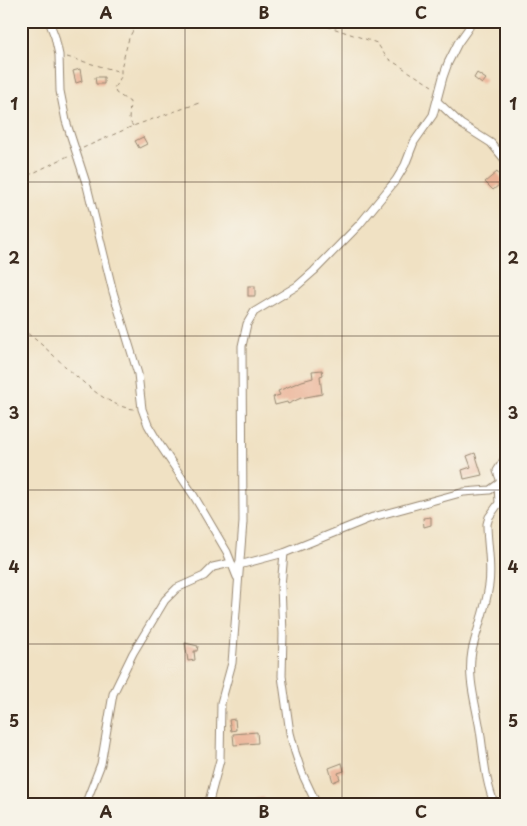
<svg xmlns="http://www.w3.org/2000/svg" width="527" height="826" font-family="'Playpen Sans',sans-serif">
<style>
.building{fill:#ebb397}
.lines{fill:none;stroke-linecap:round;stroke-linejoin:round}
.minor-casing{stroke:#968670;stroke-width:9}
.path{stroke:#968670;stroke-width:1;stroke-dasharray:4 4;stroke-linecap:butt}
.minor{stroke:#fff;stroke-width:7}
.grid{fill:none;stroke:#3b2a1e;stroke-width:1;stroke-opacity:0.55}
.neatline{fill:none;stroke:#3b2a1e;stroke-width:2}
.grid-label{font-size:16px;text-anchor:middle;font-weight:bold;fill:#3b2a1e}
</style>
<rect width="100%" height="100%" fill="#f7f3e8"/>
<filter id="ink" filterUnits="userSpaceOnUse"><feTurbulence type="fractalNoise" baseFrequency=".02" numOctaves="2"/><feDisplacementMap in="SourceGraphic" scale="10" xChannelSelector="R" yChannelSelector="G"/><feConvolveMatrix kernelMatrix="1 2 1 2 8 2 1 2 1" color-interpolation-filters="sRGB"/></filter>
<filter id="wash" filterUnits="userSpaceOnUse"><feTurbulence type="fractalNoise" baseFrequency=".0096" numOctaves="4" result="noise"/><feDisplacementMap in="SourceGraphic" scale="20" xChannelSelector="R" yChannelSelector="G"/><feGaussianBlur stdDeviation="1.12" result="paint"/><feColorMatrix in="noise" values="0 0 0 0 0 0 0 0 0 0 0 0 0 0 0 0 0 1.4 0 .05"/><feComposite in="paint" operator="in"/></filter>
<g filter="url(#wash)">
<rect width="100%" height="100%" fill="#f0e1c3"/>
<g id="blocks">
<!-- building -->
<g class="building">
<polygon points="80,69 82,81 76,83 73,71"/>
<polygon points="477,73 486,79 482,84 474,78"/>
<polygon points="95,77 104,77 104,84 96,84"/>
<polygon points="143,137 147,144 139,148 135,141"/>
<polygon points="497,172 502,179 506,175 506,195 499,185 493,190 485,182"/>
<rect x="248" y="286" width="7" height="10"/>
<polygon points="322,370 323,375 320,376 322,394 301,398 288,404 287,402 275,405 273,397 280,395 278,391 302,381 313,378 312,371"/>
<polygon points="475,453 482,475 464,479 462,470 471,467 467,456"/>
<polygon points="431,517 431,525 424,527 423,518"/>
<polygon points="185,643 198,646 197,651 194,651 195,660 188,661"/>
<polygon points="235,719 236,730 231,731 229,720"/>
<polygon points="257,732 258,743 234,745 233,734"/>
<polygon points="342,763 344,771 338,773 340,779 333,782 329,768"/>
<polygon points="264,797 265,805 257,805 255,799"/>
</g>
</g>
</g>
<g filter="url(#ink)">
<use href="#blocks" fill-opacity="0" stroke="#968670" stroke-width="1"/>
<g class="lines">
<!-- minor casing -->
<g class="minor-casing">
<g id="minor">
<polyline points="49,21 55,37 59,55 60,91 66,121 87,186 113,292 138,374 142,409 148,425 158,442 194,496 227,552 237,577"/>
<polyline points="438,102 461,124 491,143 506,161"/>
<polyline points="501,482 497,471 506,457"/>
<polyline points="284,553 281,586 283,634 282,676 290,733 295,752 302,773 317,805"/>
<polyline points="239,565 284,553 373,517 464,492 490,490 501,482 506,481"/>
<polyline points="85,805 101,764 113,694 133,653 165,600 177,588 204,576 213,567 231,563"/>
<polyline points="208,805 220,760 221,703 232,663 243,522 242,346 247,324 254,312 297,286 314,271 359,225 396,180 405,165 414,142 433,115 443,77 448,63 458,43 468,29 471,21"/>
<path d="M495 805C485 782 484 756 480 730 476 704 467 679 472 651 477 629 486 608 489 585 492 565 487 544 487 524L489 517 499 503 498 485"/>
</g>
</g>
<!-- path -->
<g class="path">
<polyline points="312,21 377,43 387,58 432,86"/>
<polyline points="67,57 121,72"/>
<polyline points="133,126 129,120 130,102 116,93 114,88 121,77 121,68 129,38 138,21"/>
<polyline points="83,148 133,126 199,103"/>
<polyline points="21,179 70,155"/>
<path d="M21 329C55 350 95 406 134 409"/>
</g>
<!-- minor -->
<use href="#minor" class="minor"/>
</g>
</g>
<!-- grid -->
<path class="grid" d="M185 21V805M342 21V805M21 182H506M21 336H506M21 490H506M21 644H506"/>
<!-- margin -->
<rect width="527" height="826" fill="none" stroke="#f7f3e8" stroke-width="55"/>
<rect x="28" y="28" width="472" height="770" class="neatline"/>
<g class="grid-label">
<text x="106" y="19">A</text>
<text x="264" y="19">B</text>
<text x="421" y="19">C</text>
<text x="14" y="110">1</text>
<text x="513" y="110">1</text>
<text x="14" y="264">2</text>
<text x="513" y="264">2</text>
<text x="14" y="419">3</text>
<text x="513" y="419">3</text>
<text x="14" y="573">4</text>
<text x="513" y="573">4</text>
<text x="14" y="727">5</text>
<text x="513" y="727">5</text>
<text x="106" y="818">A</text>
<text x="264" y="818">B</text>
<text x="421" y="818">C</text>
</g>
</svg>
